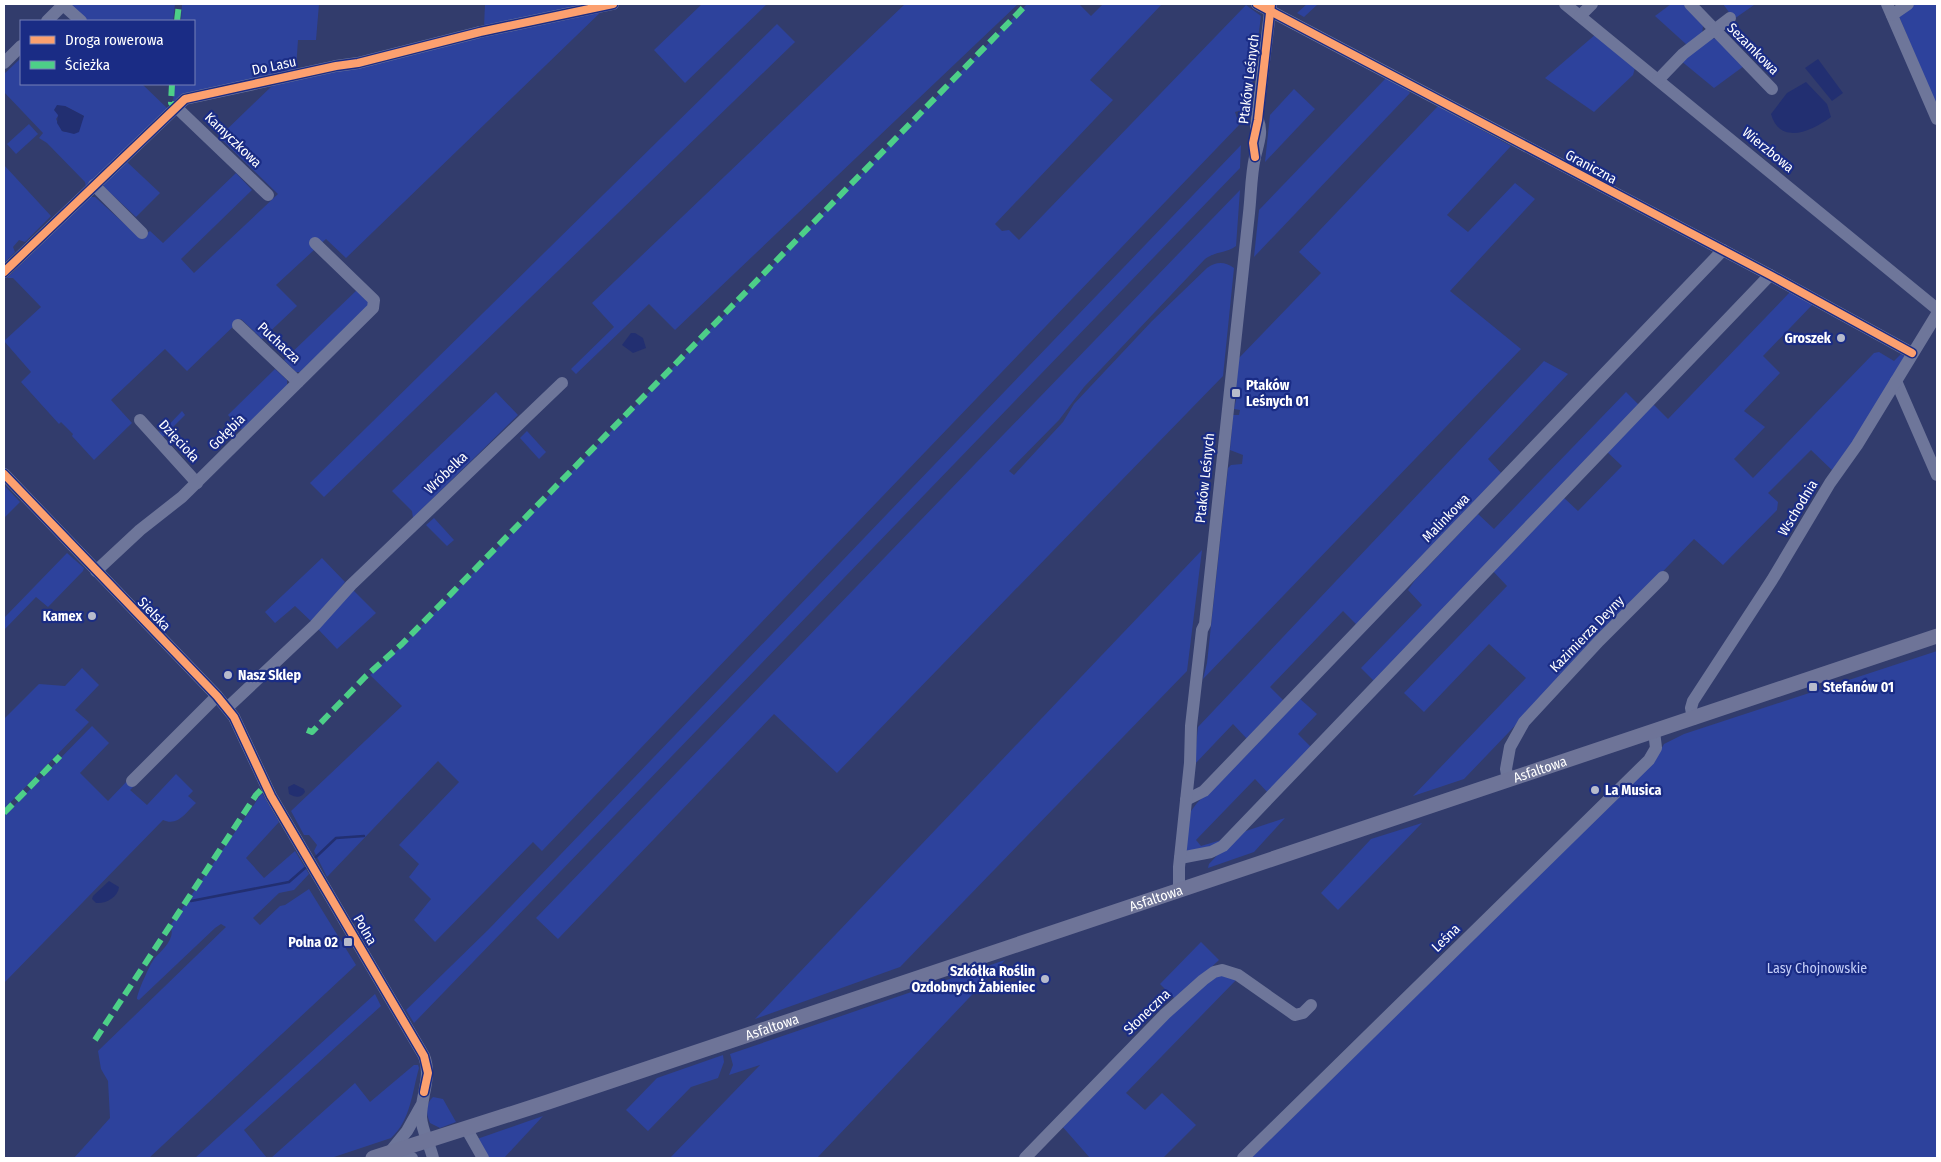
<svg xmlns="http://www.w3.org/2000/svg" width="1941" height="1162" font-family="'Fira Sans Condensed',sans-serif">
<style>
.green{fill:#2d429c;fill-rule:evenodd}
.water{fill:#222f71}
.lines{fill:none;stroke-linecap:round;stroke-linejoin:round}
.stream{stroke:#222f71;stroke-width:2.5}
.minor{stroke:#6e769a;stroke-width:12}
.major{stroke:#6e7498;stroke-width:15}
.quiet{stroke:#4dcf88;stroke-width:6;stroke-dasharray:12 6;stroke-linecap:butt}
.cycleway-casing{stroke:#1a2c85;stroke-width:11}
.cycleway{stroke:#fca06f;stroke-width:8}
.poi-dot{fill:#b7bbcc;stroke:#1a2c85;stroke-width:2}
.labels{text-anchor:middle;dominant-baseline:central;stroke-width:4.5;stroke-linejoin:round;paint-order:stroke}
.street-label{font-size:14px;fill:#fff;stroke:#1a2c85}
.poi-label{font-size:14px;font-weight:bold;fill:#fff;stroke:#1a2c85;text-anchor:end}
.park-label{font-size:14px;fill:#c5cff9;stroke:#1a2c85}
</style>
<rect width="100%" height="100%" fill="#323c6c"/>
<!-- green -->
<g class="green">
<polygon points="69,4 175,4 173,21 87,21"/>
<polygon points="182,4 319,4 316,40 298,40 296,69 183,96 173,101 175,84 194,84 194,21 181,21"/>
<polygon points="485,4 591,4 484,27"/>
<polygon points="702,4 767,4 685,83 654,50"/>
<polygon points="905,4 1018,4 675,330 649,304 576,374 571,369 614,327 592,303"/>
<polygon points="1027,4 1079,4 1091,16 1103,4 1162,4 1090,80 1113,100 995,224 1002,231 1009,230 1019,240 1246,5 1261,16 1249,108 1235,112 1239,125 542,851 533,842 435,942 414,920 431,899 409,877 419,864 399,845 459,782 438,761 327,877 314,851 317,845 309,835 304,835 291,811 402,706 370,675 406,642"/>
<polygon points="1307,4 1318,4 1304,17 1297,13"/>
<polygon points="1671,4 1684,4 1703,26 1702,34 1687,45 1655,16"/>
<polygon points="1723,4 1753,4 1754,5 1734,19"/>
<polygon points="1913,4 1937,4 1937,107 1898,14"/>
<polygon points="605,8 346,258 326,239 276,285 297,306 262,339 241,319 187,371 165,349 111,400 132,423 94,460 72,436 73,434 61,422 59,424 21,382 31,372 4,341 41,307 13,278 7,278 90,197 95,197 140,238 150,231 163,243 236,173 252,190 181,259 194,273 278,194 219,137 273,85"/>
<polygon points="777,24 795,42 324,497 310,483"/>
<polygon points="1596,34 1635,68 1633,75 1594,112 1545,78"/>
<polygon points="1710,38 1718,39 1744,66 1714,88 1680,60"/>
<path d="M21 58V84H142L168 109 86 187 85 182 47 143 39 138 43 133 4 92V74ZM65 106 84 116 66 132 62 131 56 119Z"/>
<polygon points="1386,78 1407,89 1410,93 1254,257 1259,210"/>
<polygon points="1294,89 1315,109 1265,162 1270,115"/>
<polygon points="1438,106 1511,146 1447,215 1468,232 1515,183 1535,199 1450,291 1521,349 1203,679 1207,663 1228,468 1231,465 1242,464 1243,455 1230,450 1233,415 1239,415 1240,410 1234,409 1238,391 1236,390 1238,359 1321,273 1299,252"/>
<polygon points="29,124 38,134 16,154 7,144"/>
<polygon points="1241,145 1240,168 414,1023 406,1010 489,929"/>
<polygon points="127,162 160,193 136,217 104,187 104,183"/>
<polygon points="4,165 51,216 25,242 19,240 13,247 15,252 4,263"/>
<path d="M1240 190 1236 246C1225 254 1218 250 1205 259L1084 387 1059 420 1009 471 1014 475 1063 422 1074 404 1152 321 1207 268C1216 262 1224 261 1234 268L1223 376 837 773 774 714 558 939 536 918Z"/>
<polygon points="358,289 370,301 370,308 303,372 296,372 284,360"/>
<polygon points="1790,292 1813,304 1763,356 1780,373 1744,411 1765,427 1734,459 1753,478 1874,353 1879,352 1894,361 1901,354 1906,357 1834,472 1811,450 1768,493 1778,502 1777,510 1723,565 1694,539 1464,779 1413,796 1526,678 1489,644 1424,712 1404,693 1507,586 1491,569 1561,495 1578,511 1622,466 1605,450 1651,402 1668,419"/>
<polygon points="1544,361 1568,374 1488,459 1503,475 1358,626 1343,611 1270,687 1285,702 1248,740 1233,724 1194,765 1198,727"/>
<polygon points="275,369 287,380 287,388 243,431 228,415"/>
<polygon points="496,392 518,415 413,518 412,511 392,491"/>
<polygon points="1626,392 1640,406 1376,683 1361,668 1422,605 1408,590 1415,580 1478,514 1494,529"/>
<polygon points="182,411 185,415 163,437 158,431 162,432"/>
<polygon points="527,431 546,452 539,459 520,438"/>
<polygon points="4,485 20,502 4,518"/>
<polygon points="434,518 454,540 447,546 426,525"/>
<polygon points="1202,550 1187,671 900,967 755,1019"/>
<polygon points="67,553 84,568 83,571 48,607 36,597 4,630 4,618"/>
<polygon points="322,558 345,582 313,623 295,606 275,623 265,612"/>
<polygon points="352,589 376,613 337,649 317,628"/>
<polygon points="1937,651 1937,1158 1251,1158 1654,762 1664,744 1684,734"/>
<polygon points="82,668 99,685 75,710 89,722 4,809 4,719 39,684 65,686"/>
<polygon points="1299,698 1317,714 1298,734 1313,749 1270,795 1255,779 1196,840 1201,846 1228,838 1222,844 1187,851 1185,847 1191,811 1197,803"/>
<path d="M92 726 109 743 80 773 108 801 129 779 135 785 130 790 147 805 176 774 193 791 188 796 196 803C186 812 178 827 163 820L4 983V816Z"/>
<path d="M262 793 279 822 246 858 264 878 295 851 309 874 294 890 279 893 253 918 260 925 280 906 285 905 309 889 356 965 149 1158H74L110 1118 108 1081 101 1069 98 1051 226 927 221 924 215 928 139 1000 137 999C137 993 150 964 154 959 161 951 177 938 170 926Z"/>
<polygon points="1285,818 1254,852 1208,868 1209,864 1237,834"/>
<polygon points="1422,823 1338,910 1321,893 1371,839"/>
<polygon points="1201,942 1219,960 1176,1000 1160,984"/>
<polygon points="1005,960 817,1158 670,1158 760,1065 729,1075 733,1065 730,1054"/>
<polygon points="1220,974 1237,979 1126,1093 1145,1110 1162,1093 1196,1125 1163,1158 1090,1158 1061,1125 1172,1009"/>
<polygon points="375,994 381,1006 244,1130 267,1158 195,1158"/>
<polygon points="723,1055 724,1062 718,1078 691,1087 648,1131 626,1110 657,1078"/>
<path d="M414 1065H418L419 1068C412 1092 411 1120 391 1138L331 1158H271L355 1083 370 1102Z"/>
<path d="M433 1097 443 1099 456 1122 440 1128 430 1123C426 1114 425 1104 433 1097Z"/>
<polygon points="543,1116 504,1158 488,1158 477,1139"/>
</g>
<!-- water -->
<g class="water">
<polygon points="1818,59 1843,93 1832,101 1805,68"/>
<path d="M1806 82 1827 104 1831 117C1812 131 1780 146 1771 114L1787 93Z"/>
<polygon points="57,105 65,106 84,116 79,132 74,134 62,131 57,123 58,115 54,110"/>
<polygon points="631,333 635,333 643,338 646,348 633,353 622,345"/>
<path d="M294 784 304 789 305 792C300 799 295 797 289 794L288 787Z"/>
<path d="M109 881 119 887C118 897 106 904 96 903L92 899 93 896Z"/>
</g>
<g class="lines">
<!-- stream -->
<g class="stream">
<polyline points="316,857 336,838 364,836"/>
<polyline points="191,901 289,882 305,868"/>
</g>
<!-- minor -->
<g class="minor">
<polyline points="62,4 81,21"/>
<polyline points="1257,4 1770,275 1912,353"/>
<polyline points="1565,4 1937,309"/>
<polyline points="1690,4 1772,89"/>
<polyline points="1887,4 1937,119"/>
<polyline points="1892,15 1908,4"/>
<polyline points="1580,16 1592,4"/>
<polyline points="47,21 63,5"/>
<polyline points="4,63 21,46"/>
<polyline points="1658,80 1683,54 1730,18"/>
<polyline points="176,107 268,195"/>
<polyline points="1256,127 1271,4"/>
<polyline points="94,185 142,233"/>
<polyline points="4,272 185,99 336,66 358,63 480,32 613,4"/>
<polyline points="238,325 298,382"/>
<polyline points="1896,381 1937,475"/>
<polyline points="140,420 197,483"/>
<path d="M4 474 217 696 234 717 271 796 424 1056C432 1076 421 1096 421 1117 422 1131 430 1145 433 1158"/>
<polyline points="96,571 140,530 182,497 373,308 374,300 315,243"/>
<polyline points="227,708 315,625 351,585 562,383"/>
<polyline points="1693,719 1691,708 1693,701 1772,580 1830,483 1857,445 1937,314"/>
<polyline points="132,781 217,696"/>
<polyline points="1508,781 1506,769 1510,747 1524,722 1599,641 1663,577"/>
<polyline points="1186,800 1204,791 1723,250"/>
<polyline points="1180,858 1211,852 1223,846 1770,275"/>
<path d="M1179 890V867L1190 763 1191 726 1202 630 1205 624C1220 487 1235 350 1249 213 1251 195 1251 175 1255 157 1258 144 1263 132 1258 120"/>
<polyline points="466,1128 483,1158"/>
<polyline points="395,1151 412,1158"/>
<polyline points="389,1153 407,1131 421,1106"/>
<polyline points="1025,1158 1165,1014 1203,980 1214,972 1222,970 1238,975 1295,1015 1303,1013 1311,1005"/>
<polyline points="1243,1158 1649,760 1656,748 1654,731"/>
</g>
<!-- major -->
<path class="major" id="s1" d="M373 1158 548 1102 1937 636"/>
<!-- quiet -->
<g class="quiet">
<polyline points="177,21 179,4"/>
<polyline points="172,84 171,103 176,107"/>
<polyline points="307,730 312,732 365,677 402,644 1027,4"/>
<polyline points="4,813 60,756"/>
<polyline points="95,1040 256,795 266,785"/>
</g>
<!-- cycleway casing -->
<g class="cycleway-casing">
<g id="cycleway">
<polyline points="1257,4 1770,275 1912,353"/>
<polyline points="1255,157 1253,143 1258,120 1271,4"/>
<polyline points="4,272 185,99 336,66 358,63 480,32 613,4"/>
<polyline points="4,474 217,696 234,717 271,796 424,1056 428,1073 424,1092"/>
</g>
</g>
<!-- cycleway -->
<use href="#cycleway" class="cycleway"/>
</g>
<!-- markers -->
<g class="poi-dot">
<circle cx="1841" cy="338" r="5"/>
<rect x="1231" y="388" width="10" height="10" rx="2.5"/>
<circle cx="92" cy="616" r="5"/>
<circle cx="228" cy="675" r="5"/>
<rect x="1808" y="682" width="10" height="10" rx="2.5"/>
<circle cx="1595" cy="790" r="5"/>
<rect x="343" y="937" width="10" height="10" rx="2.5"/>
<circle cx="1045" cy="979" r="5"/>
</g>
<g class="labels">
<!-- street labels -->
<g class="street-label">
<text transform="translate(1753 49) rotate(45)">Sezamkowa</text>
<text transform="translate(274 66) rotate(-12)">Do Lasu</text>
<text transform="translate(1249 79) rotate(-83)">Ptaków Leśnych</text>
<text transform="translate(233 140) rotate(44)">Kamyczkowa</text>
<text transform="translate(1768 150) rotate(39)">Wierzbowa</text>
<text transform="translate(1591 167) rotate(28)">Graniczna</text>
<text transform="translate(279 343) rotate(43)">Puchacza</text>
<text transform="translate(227 432) rotate(-45)">Gołębia</text>
<text transform="translate(179 441) rotate(47)">Dzięcioła</text>
<text transform="translate(446 473) rotate(-44)">Wróbelka</text>
<text transform="translate(1205 478) rotate(-84)">Ptaków Leśnych</text>
<text transform="translate(1798 508) rotate(-59)">Wschodnia</text>
<text transform="translate(1446 518) rotate(-46)">Malinkowa</text>
<text transform="translate(154 614) rotate(46)">Sielska</text>
<text transform="translate(1587 634) rotate(-46)">Kazimierza Deyny</text>
<text stroke="none"><textPath href="#s1" startOffset="1230">Asfaltowa</textPath></text>
<text stroke="none"><textPath href="#s1" startOffset="825">Asfaltowa</textPath></text>
<text transform="translate(365 930) rotate(60)">Polna</text>
<text transform="translate(1446 938) rotate(-44)">Leśna</text>
<text transform="translate(1147 1012) rotate(-44)">Słoneczna</text>
<text stroke="none"><textPath href="#s1" startOffset="420">Asfaltowa</textPath></text>
</g>
<!-- poi labels -->
<g class="poi-label">
<text x="1831" y="338">Groszek</text>
<text x="1246" y="385" text-anchor="start">Ptaków<tspan x="1246" dy="16">Leśnych 01</tspan></text>
<text x="82" y="616">Kamex</text>
<text x="238" y="675" text-anchor="start">Nasz Sklep</text>
<text x="1823" y="687" text-anchor="start">Stefanów 01</text>
<text x="1605" y="790" text-anchor="start">La Musica</text>
<text x="338" y="942">Polna 02</text>
<text x="1035" y="971">Szkółka Roślin<tspan x="1035" dy="16">Ozdobnych Żabieniec</tspan></text>
</g>
<!-- park labels -->
<g class="park-label">
<text x="1817" y="968">Lasy Chojnowskie</text>
</g>
</g>
<!-- border -->
<rect width="1941" height="1162" fill="none" stroke="#ffffff" stroke-width="10"/>
<!-- legend -->
<rect x="20" y="20" width="175" height="65" fill="#1a2c85" stroke="#7680b6"/>
<rect x="30" y="36" width="25" height="8" fill="#fca06f" stroke="#7680b6"/>
<text x="65" y="45" font-size="15" fill="#ffffff">Droga rowerowa</text>
<rect x="30" y="61" width="25" height="8" fill="#4dcf88" stroke="#7680b6"/>
<text x="65" y="70" font-size="15" fill="#ffffff">Ścieżka</text>
</svg>
